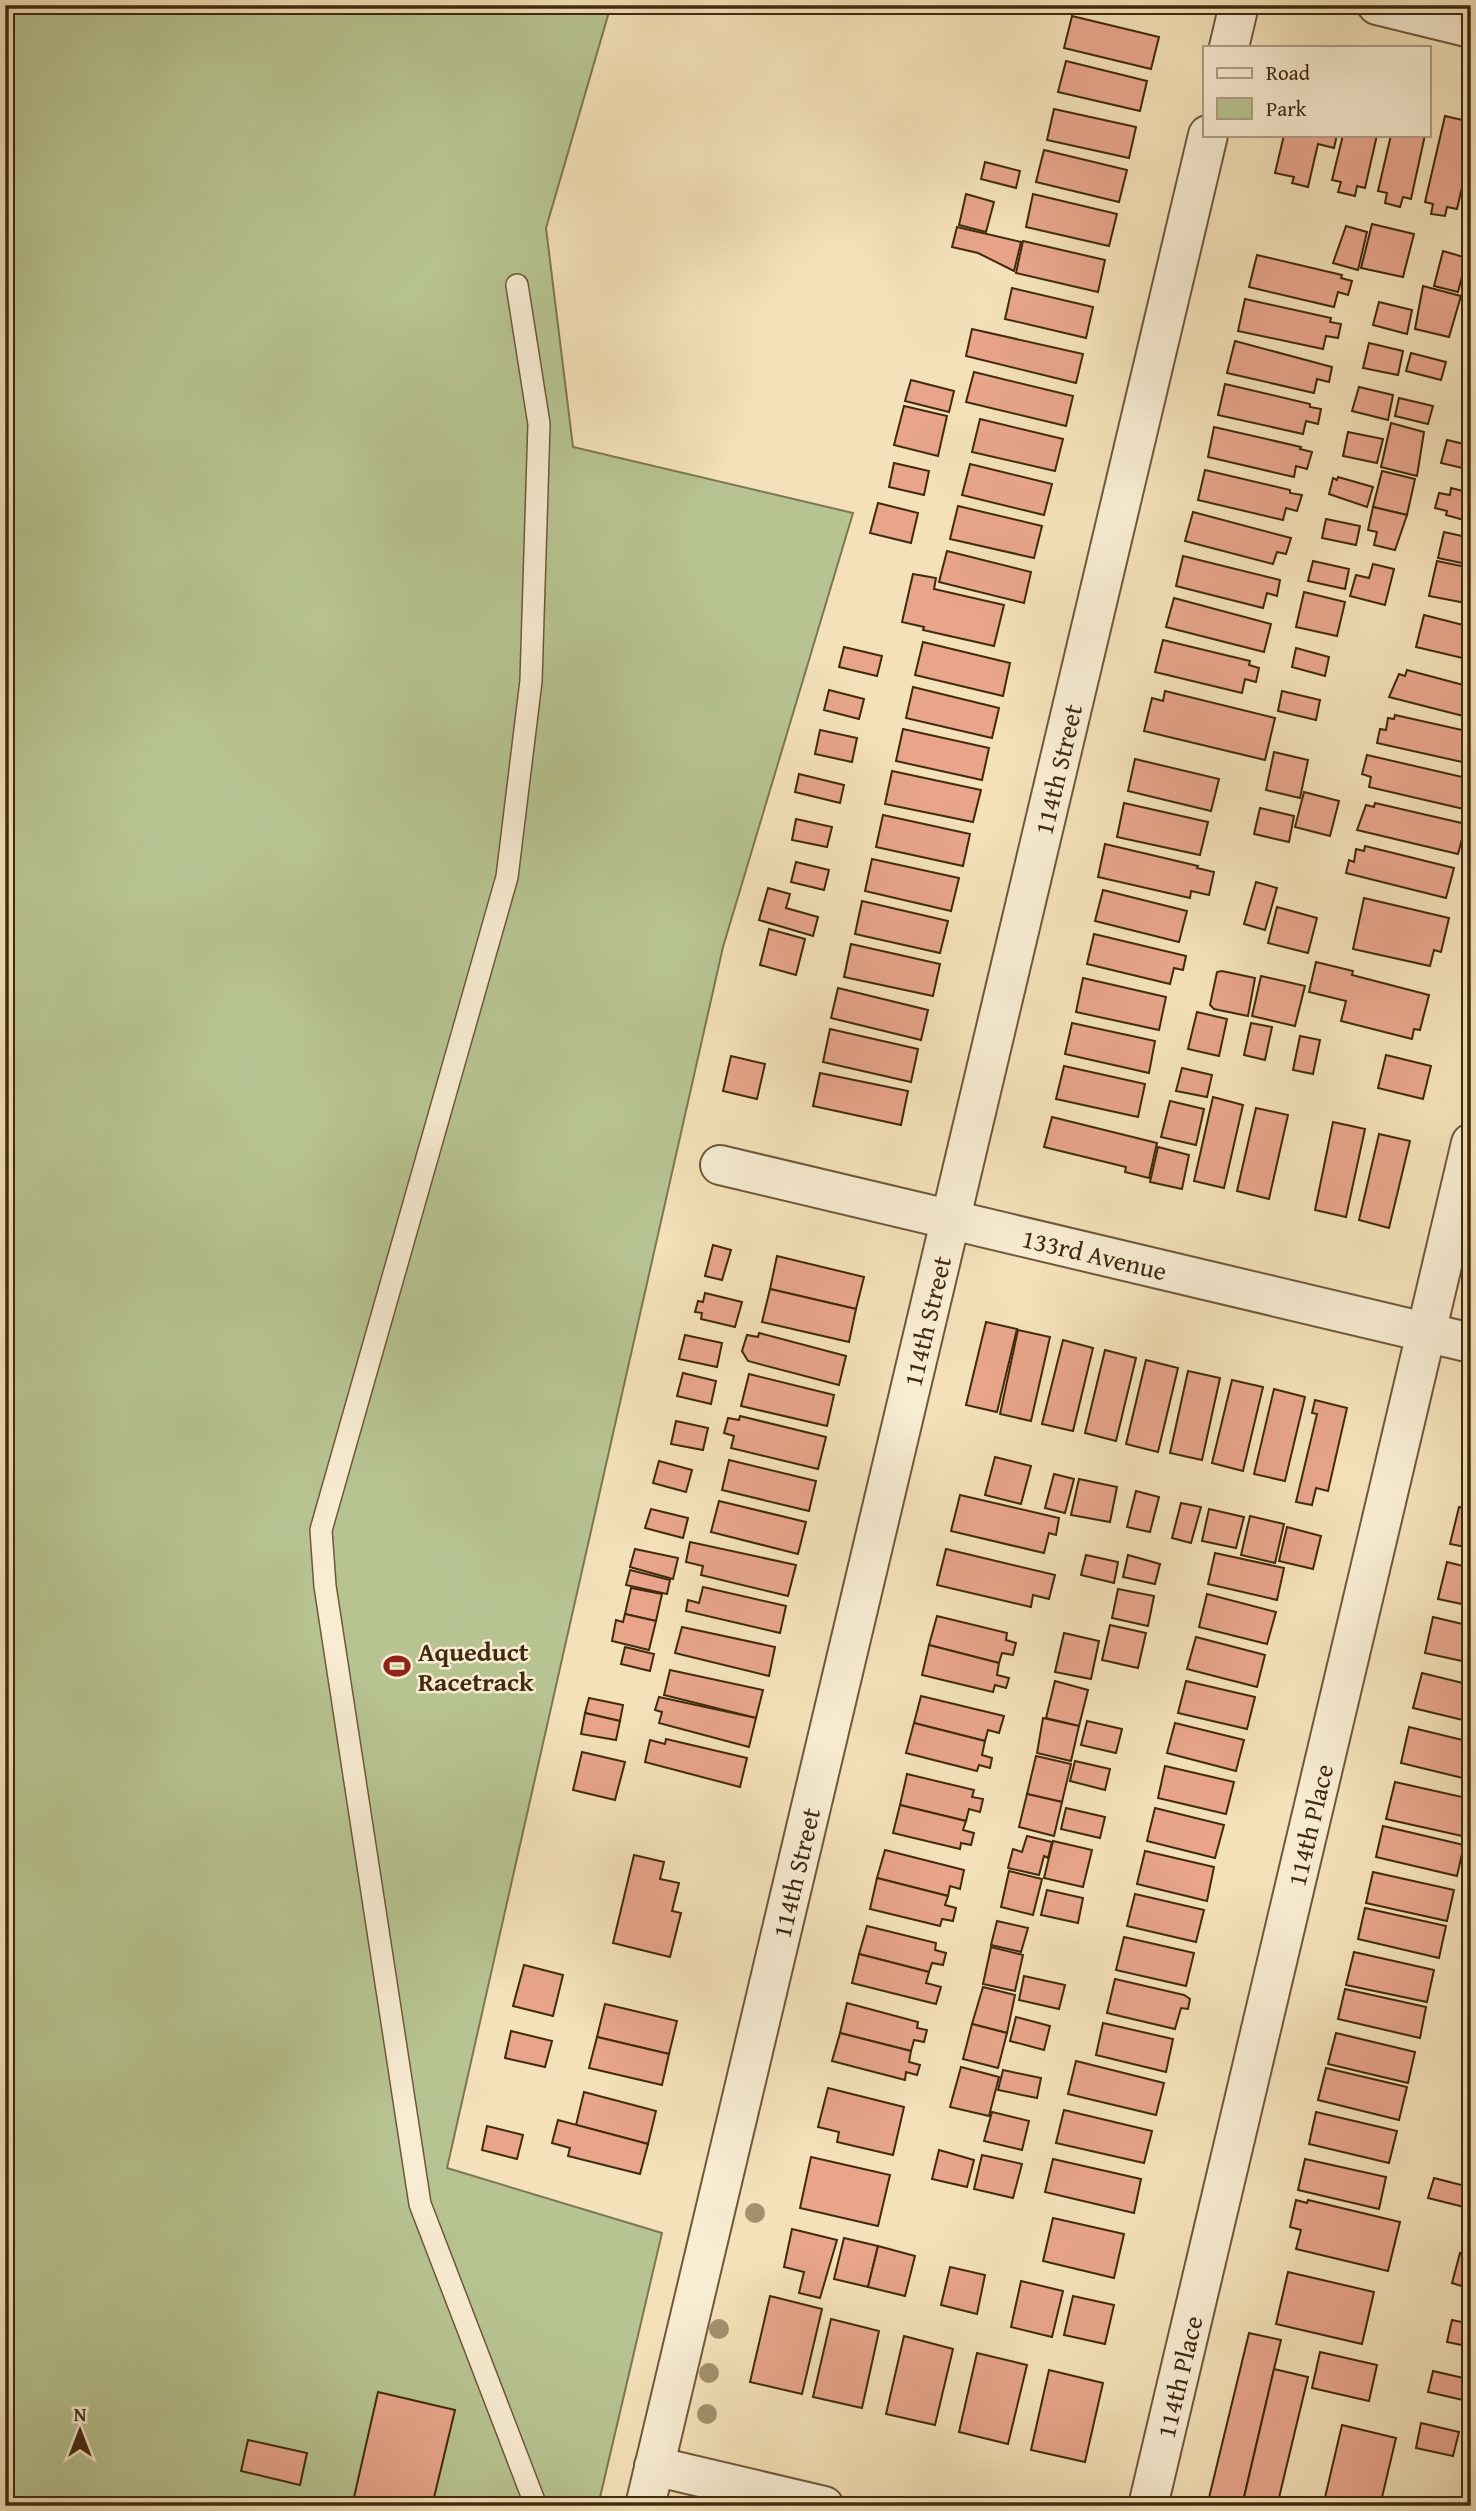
<svg xmlns="http://www.w3.org/2000/svg" width="1476" height="2511" font-family="'Gentium Book Plus',serif">
<style>
.green{fill:#b7c492;stroke:#7c7750;stroke-width:2}
.building{fill:#e8a58c;stroke:#412a0f;stroke-width:2}
.lines{fill:none;stroke-linecap:round;stroke-linejoin:round}
.service-casing{stroke:#6e583a;stroke-width:24}
.minor-casing{stroke:#6e583a;stroke-width:42}
.service{stroke:#f8ecd2;stroke-width:21}
.minor{stroke:#f8ecd2;stroke-width:38}
.tree{fill:#a2916e}
.labels{text-anchor:middle;dominant-baseline:central;stroke-width:5;stroke-linejoin:round;paint-order:stroke}
.street-label{font-size:26px;fill:#412a0f;stroke:#f8ecd2}
.poi-label{font-size:26px;font-weight:bold;fill:#412a0f;stroke:#f8ecd2;text-anchor:start}
</style>
<rect width="100%" height="100%" fill="#f4e1b9"/>
<filter id="stains"><feTurbulence type="fractalNoise" baseFrequency=".00286" numOctaves="4"/><feColorMatrix values="0 0 0 0 .2 0 0 0 0 .09 0 0 0 0 .02 0 0 0 .5 -.17"/></filter>
<radialGradient id="worn" r=".72"><stop offset=".6" stop-color="#630" stop-opacity="0"/><stop offset="1" stop-color="#630" stop-opacity=".3"/></radialGradient>
<!-- green -->
<polygon class="green" points="5,5 611,5 546,228 573,447 853,513 723,947 447,2168 662,2233 598,2506 5,2506"/>
<!-- building -->
<g class="building">
<polygon points="1072,16 1159,37 1151,69 1064,48"/>
<polygon points="1066,61 1147,81 1140,111 1058,92"/>
<polygon points="1054,109 1136,127 1129,158 1047,140"/>
<polygon points="1445,116 1471,122 1471,148 1457,209 1447,207 1445,216 1431,214 1433,204 1425,202"/>
<polygon points="1284,135 1337,135 1334,148 1318,144 1308,187 1292,183 1294,177 1275,173"/>
<polygon points="1343,135 1377,135 1365,188 1357,186 1355,196 1338,192 1341,182 1332,180"/>
<polygon points="1391,135 1425,135 1411,199 1403,197 1400,207 1385,203 1387,193 1378,191"/>
<polygon points="1044,150 1127,170 1119,202 1036,182"/>
<polygon points="985,162 1020,171 1016,188 981,179"/>
<polygon points="966,194 994,202 986,232 959,225"/>
<polygon points="1033,194 1117,214 1109,246 1026,227"/>
<polygon points="1372,224 1414,234 1403,277 1361,268"/>
<polygon points="1346,226 1367,232 1358,270 1333,263"/>
<polygon points="957,227 1021,242 1014,271 978,253 952,247"/>
<polygon points="1023,241 1105,260 1098,292 1016,273"/>
<polygon points="1443,251 1467,258 1458,292 1434,286"/>
<polygon points="1257,255 1342,275 1341,278 1352,281 1348,295 1338,292 1334,307 1249,287"/>
<polygon points="1423,286 1461,296 1449,337 1415,329"/>
<polygon points="1012,288 1093,307 1086,338 1005,319"/>
<polygon points="1245,299 1331,318 1330,322 1341,324 1338,338 1326,336 1323,349 1238,331"/>
<polygon points="1379,302 1412,310 1407,334 1373,325"/>
<polygon points="972,329 1083,354 1076,383 966,356"/>
<polygon points="1235,341 1332,367 1329,382 1317,379 1314,393 1227,373"/>
<polygon points="1369,343 1403,351 1398,375 1363,368"/>
<polygon points="1411,353 1446,362 1441,380 1406,371"/>
<polygon points="974,372 1073,396 1066,426 966,402"/>
<polygon points="911,380 954,391 949,412 905,401"/>
<polygon points="1225,384 1310,404 1310,407 1321,409 1318,424 1306,421 1303,434 1218,415"/>
<polygon points="1359,387 1393,395 1388,420 1352,411"/>
<polygon points="1399,398 1433,406 1428,424 1395,416"/>
<polygon points="904,406 947,416 938,456 894,445"/>
<polygon points="980,419 1063,439 1055,471 972,452"/>
<polygon points="1391,423 1424,432 1417,476 1381,467"/>
<polygon points="1214,427 1301,447 1300,449 1312,452 1307,469 1296,466 1294,477 1208,457"/>
<polygon points="1348,432 1383,439 1377,463 1343,456"/>
<polygon points="1471,439 1471,470 1441,463 1447,440 1469,445"/>
<polygon points="894,463 929,471 924,495 889,487"/>
<polygon points="970,464 1052,484 1044,515 962,495"/>
<polygon points="1205,470 1290,490 1290,493 1302,495 1297,511 1286,508 1283,520 1198,500"/>
<polygon points="1382,471 1415,479 1407,515 1373,507"/>
<polygon points="1338,477 1373,487 1367,507 1329,494 1333,478 1337,480"/>
<polygon points="1451,488 1471,493 1471,522 1446,515 1447,511 1435,508 1439,493 1450,495"/>
<polygon points="878,503 918,513 911,543 870,533"/>
<polygon points="958,506 1042,526 1034,558 950,539"/>
<polygon points="1373,507 1407,515 1395,550 1374,545 1377,532 1368,530"/>
<polygon points="1193,512 1291,538 1286,554 1277,552 1273,564 1185,541"/>
<polygon points="1326,519 1360,526 1356,545 1322,538"/>
<polygon points="1444,532 1471,538 1471,565 1438,558"/>
<polygon points="947,551 1031,572 1024,603 939,582"/>
<polygon points="1183,556 1280,580 1277,596 1267,593 1263,608 1176,586"/>
<polygon points="1313,561 1349,569 1345,589 1308,581"/>
<polygon points="1437,561 1471,568 1471,604 1429,596"/>
<polygon points="1373,564 1394,569 1385,605 1350,596 1356,575 1369,578"/>
<polygon points="913,574 936,578 934,589 1004,605 994,646 923,630 924,627 902,622"/>
<polygon points="1304,592 1345,602 1337,636 1296,627"/>
<polygon points="1174,598 1271,624 1264,652 1166,627"/>
<polygon points="1424,615 1471,627 1471,660 1416,647"/>
<polygon points="1163,640 1250,661 1249,665 1259,668 1256,682 1245,679 1242,693 1155,672"/>
<polygon points="923,642 1010,663 1003,696 915,675"/>
<polygon points="844,647 882,656 877,676 839,667"/>
<polygon points="1296,648 1329,657 1325,676 1292,667"/>
<polygon points="1407,670 1471,687 1471,718 1389,697 1399,674 1405,676"/>
<polygon points="913,687 999,708 992,738 906,718"/>
<polygon points="829,690 864,699 859,719 824,710"/>
<polygon points="1165,691 1275,718 1265,760 1144,731 1152,698 1163,701"/>
<polygon points="1282,691 1320,700 1316,720 1278,711"/>
<polygon points="1395,715 1471,732 1471,764 1377,743 1380,729 1386,730 1388,718 1394,719"/>
<polygon points="903,729 989,748 982,780 896,761"/>
<polygon points="820,730 857,738 852,762 815,754"/>
<polygon points="1274,752 1308,760 1300,798 1266,790"/>
<polygon points="1367,755 1471,779 1468,810 1369,787 1371,777 1362,774"/>
<polygon points="1135,759 1219,779 1211,811 1128,791"/>
<polygon points="892,771 981,790 973,822 885,804"/>
<polygon points="799,774 844,785 840,803 795,792"/>
<polygon points="1304,792 1339,801 1330,836 1295,827"/>
<polygon points="1124,803 1208,822 1200,855 1117,837"/>
<polygon points="1375,803 1466,824 1458,854 1357,830 1366,805 1374,807"/>
<polygon points="1260,808 1294,816 1289,842 1254,834"/>
<polygon points="883,815 970,834 963,866 876,847"/>
<polygon points="796,819 832,827 827,847 792,840"/>
<polygon points="1105,844 1198,866 1197,868 1214,872 1209,895 1191,891 1190,898 1098,877"/>
<polygon points="1365,846 1454,868 1446,898 1346,873 1349,860 1354,862 1356,849 1364,851"/>
<polygon points="872,859 959,878 951,911 865,891"/>
<polygon points="796,862 829,870 824,890 791,882"/>
<polygon points="1256,882 1277,888 1265,930 1244,924"/>
<polygon points="768,888 790,894 786,908 818,917 813,936 759,920"/>
<polygon points="1103,890 1187,911 1179,942 1095,921"/>
<polygon points="1364,898 1449,918 1441,952 1434,950 1430,966 1353,949"/>
<polygon points="862,901 948,921 940,953 855,934"/>
<polygon points="1277,907 1317,918 1308,953 1268,943"/>
<polygon points="769,929 805,939 796,975 760,965"/>
<polygon points="1094,934 1186,956 1183,970 1174,968 1170,984 1087,964"/>
<polygon points="851,944 940,964 933,996 844,977"/>
<polygon points="1316,962 1353,971 1352,975 1429,995 1420,1030 1414,1029 1412,1039 1341,1021 1346,1001 1309,992"/>
<polygon points="1222,971 1255,978 1248,1016 1214,1009 1210,1005 1217,972"/>
<polygon points="1261,976 1305,986 1295,1026 1252,1016"/>
<polygon points="1083,978 1166,997 1159,1030 1076,1012"/>
<polygon points="838,988 928,1010 921,1040 831,1018"/>
<polygon points="1197,1012 1227,1019 1219,1056 1188,1049"/>
<polygon points="1072,1023 1155,1041 1149,1073 1065,1054"/>
<polygon points="1251,1023 1272,1027 1265,1060 1244,1055"/>
<polygon points="830,1029 918,1049 911,1082 823,1062"/>
<polygon points="1300,1036 1320,1040 1313,1074 1293,1070"/>
<polygon points="1386,1055 1431,1066 1423,1099 1378,1088"/>
<polygon points="731,1056 765,1064 757,1099 723,1091"/>
<polygon points="1064,1066 1145,1084 1138,1117 1056,1099"/>
<polygon points="1182,1068 1212,1075 1207,1097 1176,1091"/>
<polygon points="820,1073 908,1091 901,1125 813,1106"/>
<polygon points="1213,1097 1243,1105 1224,1188 1194,1181"/>
<polygon points="1170,1101 1204,1109 1196,1145 1161,1137"/>
<polygon points="1256,1108 1288,1115 1269,1199 1237,1191"/>
<polygon points="1052,1117 1157,1143 1149,1178 1125,1172 1126,1167 1044,1147"/>
<polygon points="1333,1122 1365,1129 1346,1217 1315,1210"/>
<polygon points="1379,1134 1410,1141 1389,1228 1359,1220"/>
<polygon points="1158,1147 1189,1155 1182,1189 1150,1182"/>
<polygon points="713,1245 731,1250 722,1280 705,1276"/>
<polygon points="777,1256 864,1277 856,1309 770,1289"/>
<polygon points="770,1289 856,1309 849,1342 762,1322"/>
<polygon points="705,1293 742,1302 735,1327 701,1319 702,1313 695,1312 698,1301 703,1302"/>
<polygon points="986,1322 1017,1329 997,1412 966,1405"/>
<polygon points="1018,1330 1050,1337 1031,1421 1000,1414"/>
<polygon points="759,1333 846,1356 839,1385 748,1361 742,1351 747,1335 758,1337"/>
<polygon points="685,1335 722,1343 717,1367 679,1359"/>
<polygon points="1063,1340 1093,1348 1073,1431 1042,1424"/>
<polygon points="1105,1350 1136,1358 1116,1441 1085,1433"/>
<polygon points="1146,1360 1178,1368 1158,1452 1126,1444"/>
<polygon points="1188,1371 1220,1378 1202,1460 1170,1453"/>
<polygon points="683,1373 716,1381 711,1404 677,1396"/>
<polygon points="749,1374 834,1395 827,1426 741,1406"/>
<polygon points="1232,1380 1263,1387 1243,1471 1212,1463"/>
<polygon points="1274,1389 1305,1397 1285,1481 1254,1474"/>
<polygon points="1315,1400 1347,1408 1328,1491 1316,1488 1312,1505 1296,1502 1317,1414 1312,1413"/>
<polygon points="740,1416 826,1437 818,1469 731,1448 734,1436 724,1433 728,1418 739,1420"/>
<polygon points="676,1421 708,1428 703,1450 671,1444"/>
<polygon points="995,1457 1031,1466 1021,1504 985,1495"/>
<polygon points="729,1460 816,1481 809,1511 722,1490"/>
<polygon points="659,1461 692,1470 686,1492 653,1483"/>
<polygon points="1054,1474 1074,1479 1065,1513 1045,1508"/>
<polygon points="1079,1479 1117,1487 1110,1522 1071,1515"/>
<polygon points="1136,1491 1159,1497 1150,1532 1127,1527"/>
<polygon points="960,1495 1059,1518 1056,1535 1049,1533 1044,1553 951,1531"/>
<polygon points="719,1501 806,1522 798,1554 711,1532"/>
<polygon points="1181,1503 1201,1507 1191,1543 1172,1538"/>
<polygon points="1459,1507 1471,1510 1471,1548 1450,1544"/>
<polygon points="651,1509 688,1518 683,1538 645,1528"/>
<polygon points="1209,1509 1244,1517 1236,1548 1202,1541"/>
<polygon points="1250,1516 1284,1524 1275,1563 1241,1555"/>
<polygon points="1287,1527 1321,1536 1313,1569 1279,1561"/>
<polygon points="690,1542 796,1565 788,1596 701,1575 703,1566 686,1562"/>
<polygon points="635,1549 678,1558 673,1579 630,1567"/>
<polygon points="946,1549 1055,1575 1049,1599 1033,1595 1031,1607 937,1585"/>
<polygon points="1215,1553 1284,1568 1277,1600 1208,1584"/>
<polygon points="1086,1555 1118,1562 1114,1583 1081,1575"/>
<polygon points="1128,1555 1160,1564 1155,1584 1123,1577"/>
<polygon points="1447,1562 1471,1568 1471,1606 1438,1599"/>
<polygon points="630,1570 670,1580 667,1594 626,1585"/>
<polygon points="703,1587 786,1606 780,1633 686,1611 688,1600 699,1603"/>
<polygon points="631,1588 662,1594 656,1621 625,1614"/>
<polygon points="1118,1589 1154,1596 1148,1626 1112,1618"/>
<polygon points="1207,1594 1276,1612 1267,1644 1199,1627"/>
<polygon points="625,1614 656,1621 649,1650 612,1641 616,1620 623,1622"/>
<polygon points="937,1616 1007,1633 1006,1640 1016,1643 1013,1655 1002,1653 999,1663 929,1645"/>
<polygon points="1433,1617 1471,1626 1471,1663 1425,1653"/>
<polygon points="1110,1625 1146,1633 1138,1668 1102,1660"/>
<polygon points="682,1627 775,1647 769,1676 675,1653"/>
<polygon points="1064,1633 1099,1641 1091,1679 1055,1672"/>
<polygon points="1196,1637 1265,1655 1257,1687 1187,1669"/>
<polygon points="929,1645 999,1663 997,1675 1009,1678 1006,1688 995,1685 993,1692 922,1675"/>
<polygon points="625,1647 654,1654 650,1671 621,1664"/>
<polygon points="670,1670 763,1690 756,1718 664,1695"/>
<polygon points="1422,1673 1471,1685 1471,1722 1413,1708"/>
<polygon points="1055,1681 1088,1690 1079,1726 1046,1718"/>
<polygon points="1186,1681 1255,1697 1247,1729 1178,1713"/>
<polygon points="921,1696 1004,1716 999,1733 988,1730 985,1741 914,1723"/>
<polygon points="659,1697 756,1718 749,1747 659,1723 662,1712 655,1710"/>
<polygon points="589,1698 623,1705 620,1721 585,1713"/>
<polygon points="585,1713 620,1721 616,1740 581,1734"/>
<polygon points="1043,1718 1079,1726 1071,1761 1037,1753"/>
<polygon points="1087,1721 1122,1729 1116,1753 1081,1745"/>
<polygon points="914,1723 985,1741 982,1755 992,1758 990,1768 979,1765 977,1771 906,1753"/>
<polygon points="1175,1723 1244,1740 1236,1771 1167,1753"/>
<polygon points="1409,1727 1471,1742 1471,1780 1401,1763"/>
<polygon points="666,1739 747,1758 740,1787 645,1762 650,1740 665,1744"/>
<polygon points="582,1752 625,1762 615,1800 573,1790"/>
<polygon points="1036,1756 1071,1764 1062,1802 1027,1794"/>
<polygon points="1075,1761 1110,1769 1105,1790 1070,1781"/>
<polygon points="1165,1766 1234,1782 1226,1814 1158,1798"/>
<polygon points="907,1774 974,1790 972,1797 983,1799 980,1812 969,1809 966,1821 900,1805"/>
<polygon points="1395,1782 1471,1799 1471,1838 1386,1819"/>
<polygon points="1027,1794 1062,1802 1054,1836 1019,1827"/>
<polygon points="900,1805 966,1821 963,1830 974,1833 971,1845 961,1843 960,1849 893,1833"/>
<polygon points="1066,1808 1105,1817 1100,1838 1061,1829"/>
<polygon points="1155,1808 1224,1825 1215,1858 1147,1841"/>
<polygon points="1383,1826 1464,1845 1457,1876 1376,1857"/>
<polygon points="1027,1836 1052,1842 1048,1858 1044,1856 1039,1875 1008,1868 1013,1849 1022,1852"/>
<polygon points="1053,1841 1092,1850 1083,1887 1044,1878"/>
<polygon points="885,1850 964,1870 960,1889 950,1886 948,1896 877,1878"/>
<polygon points="1145,1851 1214,1867 1207,1901 1137,1884"/>
<polygon points="634,1855 664,1862 660,1879 679,1883 672,1911 681,1913 670,1957 613,1943"/>
<polygon points="1009,1871 1042,1879 1033,1915 1001,1907"/>
<polygon points="1373,1872 1454,1890 1447,1921 1366,1903"/>
<polygon points="877,1878 948,1896 945,1905 956,1908 953,1921 942,1919 940,1926 870,1909"/>
<polygon points="1047,1890 1083,1898 1078,1923 1041,1915"/>
<polygon points="1135,1894 1204,1910 1196,1942 1127,1926"/>
<polygon points="1365,1908 1446,1926 1439,1958 1358,1939"/>
<polygon points="997,1921 1028,1928 1021,1952 991,1945"/>
<polygon points="867,1926 936,1943 935,1950 946,1953 943,1965 932,1963 929,1972 859,1954"/>
<polygon points="1124,1937 1194,1953 1186,1986 1116,1970"/>
<polygon points="991,1947 1023,1955 1015,1991 983,1984"/>
<polygon points="1354,1952 1434,1970 1427,2002 1346,1985"/>
<polygon points="859,1954 929,1972 926,1983 941,1987 936,2004 852,1983"/>
<polygon points="524,1965 563,1975 553,2016 513,2006"/>
<polygon points="1024,1976 1065,1985 1059,2009 1019,2000"/>
<polygon points="1115,1979 1184,1995 1190,1999 1188,2009 1181,2008 1175,2029 1107,2013"/>
<polygon points="983,1987 1015,1995 1007,2033 972,2024"/>
<polygon points="1345,1989 1426,2007 1420,2038 1338,2019"/>
<polygon points="847,2003 918,2022 917,2028 927,2030 924,2042 914,2040 911,2051 840,2033"/>
<polygon points="605,2004 677,2021 669,2054 597,2037"/>
<polygon points="1016,2017 1050,2026 1044,2050 1010,2041"/>
<polygon points="1103,2023 1173,2039 1166,2072 1096,2055"/>
<polygon points="972,2024 1007,2033 998,2068 963,2059"/>
<polygon points="511,2031 552,2041 545,2067 505,2058"/>
<polygon points="840,2033 911,2051 909,2062 920,2065 917,2075 906,2072 905,2080 832,2061"/>
<polygon points="1336,2033 1415,2052 1408,2083 1328,2064"/>
<polygon points="597,2037 669,2054 662,2085 589,2068"/>
<polygon points="1076,2061 1164,2083 1156,2115 1068,2094"/>
<polygon points="961,2067 999,2077 989,2116 950,2107"/>
<polygon points="1326,2068 1407,2087 1399,2120 1318,2100"/>
<polygon points="1003,2070 1041,2078 1037,2098 998,2090"/>
<polygon points="828,2088 904,2107 893,2155 837,2142 839,2132 818,2127"/>
<polygon points="584,2092 656,2111 648,2144 576,2125"/>
<polygon points="1064,2110 1152,2131 1144,2163 1056,2143"/>
<polygon points="992,2112 1029,2121 1022,2150 984,2141"/>
<polygon points="1316,2112 1397,2131 1389,2163 1309,2144"/>
<polygon points="558,2120 648,2144 640,2174 568,2156 570,2148 552,2143"/>
<polygon points="487,2126 523,2135 517,2159 482,2150"/>
<polygon points="939,2150 974,2160 967,2187 932,2179"/>
<polygon points="982,2155 1022,2164 1013,2198 974,2189"/>
<polygon points="811,2157 890,2175 878,2226 800,2208"/>
<polygon points="1053,2159 1141,2179 1134,2213 1045,2192"/>
<polygon points="1305,2159 1386,2177 1379,2209 1298,2190"/>
<polygon points="1434,2178 1469,2187 1464,2207 1428,2198"/>
<polygon points="1296,2200 1307,2203 1308,2200 1400,2222 1388,2271 1296,2249 1301,2230 1290,2227"/>
<polygon points="1053,2218 1124,2234 1114,2278 1043,2261"/>
<polygon points="792,2229 837,2240 820,2298 799,2293 804,2272 784,2267"/>
<polygon points="844,2238 878,2246 868,2287 834,2279"/>
<polygon points="878,2246 915,2256 905,2296 868,2287"/>
<polygon points="1460,2253 1471,2256 1471,2289 1452,2283"/>
<polygon points="950,2267 985,2275 977,2314 941,2305"/>
<polygon points="1288,2272 1374,2292 1362,2344 1276,2324"/>
<polygon points="1021,2281 1063,2291 1052,2337 1011,2327"/>
<polygon points="770,2296 822,2309 802,2394 750,2382"/>
<polygon points="1073,2296 1114,2305 1105,2344 1064,2335"/>
<polygon points="831,2319 879,2331 862,2408 813,2397"/>
<polygon points="1452,2320 1471,2324 1471,2347 1447,2342"/>
<polygon points="1249,2333 1281,2340 1274,2369 1242,2506 1207,2506"/>
<polygon points="904,2336 953,2349 935,2425 886,2414"/>
<polygon points="1320,2352 1377,2365 1369,2401 1312,2388"/>
<polygon points="977,2353 1027,2365 1008,2444 959,2432"/>
<polygon points="1274,2369 1308,2377 1277,2506 1242,2506"/>
<polygon points="1049,2370 1103,2383 1085,2462 1031,2450"/>
<polygon points="1433,2371 1468,2379 1463,2400 1428,2392"/>
<polygon points="378,2392 455,2410 432,2506 352,2506"/>
<polygon points="1421,2423 1459,2432 1453,2456 1416,2448"/>
<polygon points="1342,2425 1396,2438 1380,2506 1323,2506"/>
<polygon points="248,2440 307,2453 300,2485 241,2471"/>
</g>
<g class="lines">
<!-- service casing -->
<g class="service-casing">
<polyline id="service" points="517,285 539,424 531,681 507,877 321,1530 325,1586 420,2204 536,2506"/>
</g>
<!-- minor casing -->
<g class="minor-casing">
<g id="minor">
<polyline points="1377,5 1471,28"/>
<polyline points="1229,47 1239,5"/>
<path id="s1" d="M720 1165 1471 1343"/>
<polyline points="654,2466 824,2506"/>
<path id="s2" d="M645 2506 1208 135"/>
<path id="s3" d="M1148 2506 1471 1143"/>
</g>
</g>
<!-- service -->
<use href="#service" class="service"/>
<!-- minor -->
<use href="#minor" class="minor"/>
</g>
<!-- trees -->
<g class="tree">
<circle cx="755" cy="2213" r="10"/>
<circle cx="719" cy="2329" r="10"/>
<circle cx="709" cy="2373" r="10"/>
<circle cx="707" cy="2414" r="10"/>
</g>
<!-- icons -->
<defs>
<g id="stadium-bare" transform="scale(2.1)"><path d="M0-5a6.5 5 0 1 0 0 10a6.5 5 0 1 0 0-10ZM-3.5-1.8h7v3.6h-7Z" fill="#8f2418" stroke="#f8ecd2" stroke-width="2.5" paint-order="stroke"/></g>
</defs>
<g fill-rule="evenodd">
<use href="#stadium-bare" x="397" y="1666"/>
</g>
<g class="labels">
<!-- street labels -->
<g class="street-label">
<text stroke="none"><textPath href="#s2" startOffset="1785">114th Street</textPath></text>
<text stroke="none"><textPath href="#s1" startOffset="385">133rd Avenue</textPath></text>
<text stroke="none"><textPath href="#s2" startOffset="1218">114th Street</textPath></text>
<text stroke="none"><textPath href="#s3" startOffset="700">114th Place</textPath></text>
<text stroke="none"><textPath href="#s2" startOffset="651">114th Street</textPath></text>
<text stroke="none"><textPath href="#s3" startOffset="133">114th Place</textPath></text>
</g>
<!-- poi labels -->
<g class="poi-label">
<text x="418" y="1651">Aqueduct<tspan x="418" dy="30">Racetrack</tspan></text>
</g>
</g>
<!-- margin -->
<rect width="1476" height="2511" fill="none" stroke="#f4e1b9" stroke-width="28"/>
<rect x="7" y="7" width="1462" height="2497" fill="none" stroke="#412a0f" stroke-width="3.5"/>
<rect x="14" y="14" width="1448" height="2483" fill="none" stroke="#412a0f" stroke-width="2"/>
<!-- legend -->
<rect x="1203" y="46" width="228" height="91" fill="#f8ecd2" stroke="#af9e84" stroke-width="2"/>
<rect x="1217" y="68" width="35" height="10" fill="#f8ecd2" stroke="#af9e84" stroke-width="2"/>
<text x="1266" y="80" font-size="21" fill="#412a0f">Road</text>
<rect x="1217" y="98" width="35" height="21" fill="#b7c492" stroke="#af9e84" stroke-width="2"/>
<text x="1266" y="116" font-size="21" fill="#412a0f">Park</text>
<!-- north arrow -->
<g transform="translate(80 2431)" stroke="#f8ecd2" stroke-width="5" paint-order="stroke">
<path d="M0-5L12 26L0 18L-12 26Z" fill="#412a0f"/>
<text y="-10" font-size="19" font-weight="bold" text-anchor="middle" fill="#412a0f">N</text>
</g>
<rect width="100%" height="100%" filter="url(#stains)"/>
<rect width="100%" height="100%" fill="url(#worn)"/>
</svg>
